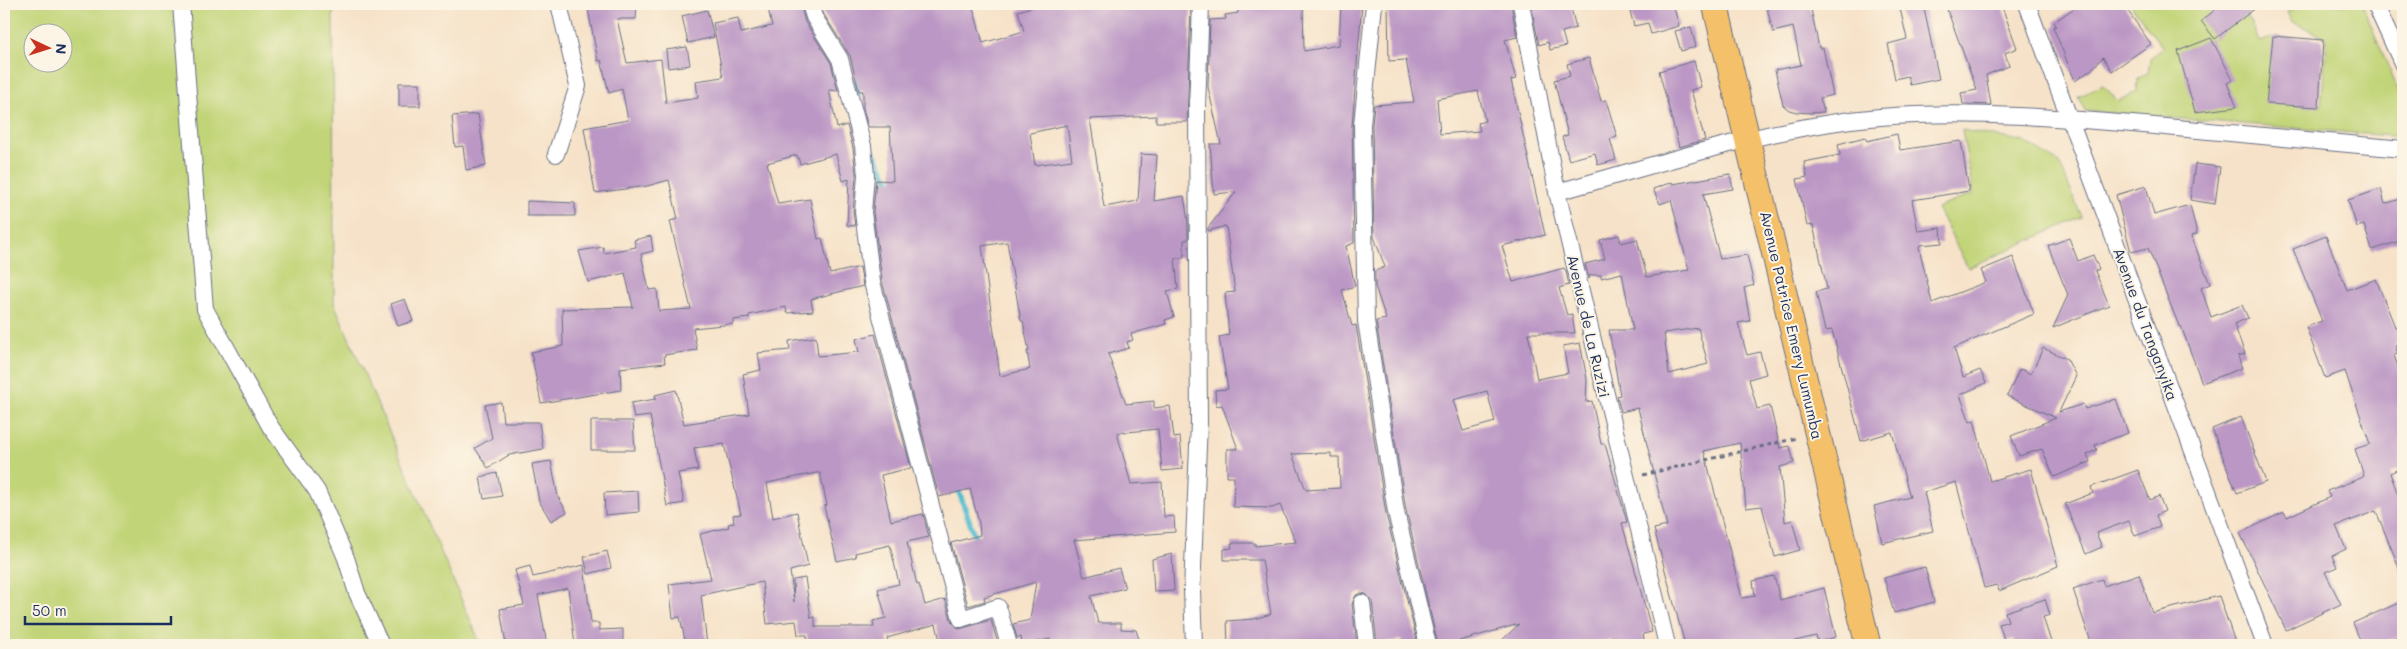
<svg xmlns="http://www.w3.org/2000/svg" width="2407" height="649" font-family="Mali,sans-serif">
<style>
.green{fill:#c1d477;stroke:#6e826a;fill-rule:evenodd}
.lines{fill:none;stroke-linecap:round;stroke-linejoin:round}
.stream{stroke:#53bdd0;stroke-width:5.5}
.building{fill:#bb97c5;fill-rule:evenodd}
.minor-casing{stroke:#686e83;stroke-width:18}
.primary-casing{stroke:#686e83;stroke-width:27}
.path{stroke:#686e83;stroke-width:3;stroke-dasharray:4 4;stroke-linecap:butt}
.minor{stroke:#fff;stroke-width:16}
.primary{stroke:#f4c16a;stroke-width:25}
.labels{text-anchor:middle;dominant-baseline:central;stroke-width:4;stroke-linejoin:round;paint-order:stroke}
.street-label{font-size:15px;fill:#1b2f5e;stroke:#fcf5e5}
</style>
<rect width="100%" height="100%" fill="#fcf5e5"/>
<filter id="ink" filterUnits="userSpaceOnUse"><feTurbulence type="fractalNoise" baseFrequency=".02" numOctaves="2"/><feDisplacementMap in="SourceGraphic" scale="10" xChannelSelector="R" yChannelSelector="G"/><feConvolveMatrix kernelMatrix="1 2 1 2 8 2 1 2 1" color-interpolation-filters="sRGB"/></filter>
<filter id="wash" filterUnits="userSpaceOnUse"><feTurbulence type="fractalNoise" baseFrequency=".0096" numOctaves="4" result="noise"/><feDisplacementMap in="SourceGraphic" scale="20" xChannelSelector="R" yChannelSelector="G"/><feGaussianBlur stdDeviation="1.12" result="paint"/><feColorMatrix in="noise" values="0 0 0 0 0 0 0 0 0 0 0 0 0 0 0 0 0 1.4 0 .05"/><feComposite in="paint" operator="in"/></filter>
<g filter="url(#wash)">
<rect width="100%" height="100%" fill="#f6e2c8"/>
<!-- green -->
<g class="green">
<path d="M4 4H333L334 303 481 645H4ZM32 32H62V62H32Z"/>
<polygon points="2130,4 2239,4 2251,21 2259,42 2278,36 2272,102 2321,106 2327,38 2291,21 2287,12 2307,4 2362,4 2403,102 2403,137 2085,111 2078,97 2103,85 2118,101 2137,91 2138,79 2148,72 2150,59 2163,48"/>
<polygon points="1962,130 2025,142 2059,163 2082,217 1968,268 1937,208 1973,194"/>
</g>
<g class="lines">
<!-- stream -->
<g class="stream">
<polyline points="857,79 858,102"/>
<polyline points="868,142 889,181 890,187"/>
<polyline points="957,486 977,543"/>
</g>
</g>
<g id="blocks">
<!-- building -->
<g class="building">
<polygon points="587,4 637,4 636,19 617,19 627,63 661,59 666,103 698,98 696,81 723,77 713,23 738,18 741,33 772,26 767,4 800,4 805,22 831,63 838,91 829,90 837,128 847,125 853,148 856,175 853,211 855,226 847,225 849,179 843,181 836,154 800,164 797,155 767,163 778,204 810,199 818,239 822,238 830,274 860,267 863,286 811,299 813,311 787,313 786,307 749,315 749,318 733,320 733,324 693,328 697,350 664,355 665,363 620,368 621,390 541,403 531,352 563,346 562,309 633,307 625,273 588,282 579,251 603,247 604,253 636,247 634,240 651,236 653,251 641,254 649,290 657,289 659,311 691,309 670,221 678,219 669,180 647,186 595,193 584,128 628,120 622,89 609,93 601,60 598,61"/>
<path d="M820 4H972L983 43 1024 31 1018 11 1042 4H1191L1187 122H1156V116L1090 119 1104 207 1138 201 1141 154 1157 155 1154 201 1184 196 1188 221V240H1184V258H1175L1178 289 1167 291 1174 317 1165 320 1166 324 1131 334 1133 340 1127 342 1129 348 1108 354 1126 404 1154 401V408L1170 406 1174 438 1180 437 1183 469 1162 471 1158 429 1117 433 1131 484 1162 482 1164 517 1174 516 1175 532 1074 540 1084 577 1119 568 1125 588 1091 596 1098 623H1121V629L1136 630 1141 645H1081L1080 641 1064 645H1052L1050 639 1022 645 1021 637 1017 638 1013 624 1030 620 1036 582 984 597 985 601 968 606 951 543 980 535 979 523 970 489 939 497 882 280 873 212 876 180 893 181 890 127H868L863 108V91H859L850 56 823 13ZM1067 125 1072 160 1035 165 1030 133ZM1007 242 1021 321H1023L1029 351H1027L1030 369 1000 376 982 246Z"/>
<path d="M1238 4H1303L1304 51 1339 45 1341 4H1362L1352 125 1354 243 1346 246 1355 286 1342 290 1352 326 1356 325 1386 514 1418 645H1402L1401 640 1377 643 1372 601 1366 594 1361 593 1356 595 1352 604 1357 645H1276V638L1254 645H1228L1227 621 1254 619 1271 614 1262 560H1224V549L1232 548 1231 543H1255V546L1296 542 1280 505 1272 508 1233 507 1234 477H1227V449H1238L1222 405 1216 406 1215 390 1228 389 1219 337 1229 335 1225 293 1235 292 1226 226 1208 231V228L1236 192 1214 194 1210 144H1221L1208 87 1210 20 1226 19 1225 15 1238 13ZM1331 453V457H1339L1340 488 1306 490 1292 454Z"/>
<path d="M1388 4H1511L1517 37 1505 40 1516 79 1511 80 1545 235 1502 246 1513 282 1564 268 1566 271 1569 285 1559 288 1567 315 1572 314 1575 333H1528L1537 379 1568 373 1563 346 1580 343 1587 379 1586 402 1592 401 1601 444H1605L1627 522 1622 523 1652 632 1643 634 1645 645H1612L1611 639 1590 645H1497L1519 624 1445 645H1438L1406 510 1376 321 1386 319 1375 286V271L1385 267 1374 237 1372 125 1374 105 1414 102 1406 60 1389 61ZM1478 91 1485 121 1478 123 1480 131 1440 134 1437 99ZM1487 391 1495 422 1463 431 1453 400Z"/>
<polygon points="1531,4 1570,4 1576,28 1562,32 1566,46 1550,50 1548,42 1539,45"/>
<polygon points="1628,4 1673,4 1679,26 1651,34 1648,23 1634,26"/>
<polygon points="1766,4 1810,4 1819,48 1823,48 1833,95 1820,98 1824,112 1810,113 1797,112 1789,110 1783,105 1775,70 1801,65 1793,27 1773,32"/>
<polygon points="1899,4 1923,4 1939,79 1910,85 1908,76 1895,79 1888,44 1907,39"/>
<polygon points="1945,4 2001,4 2017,48 2005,53 2009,66 1986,75 1991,105 1963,104 1961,93 1977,90"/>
<polygon points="2080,4 2123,4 2151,44 2112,71 2103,57 2091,70 2075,81 2053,27 2056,26 2054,22"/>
<polygon points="2210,4 2261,4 2215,39 2201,21 2215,10"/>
<polygon points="707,10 714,37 688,43 682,16"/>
<polygon points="1691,27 1696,47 1681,51 1675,31"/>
<polygon points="2273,36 2323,40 2319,107 2266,104"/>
<polygon points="2211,38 2233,80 2227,83 2237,107 2195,112 2178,51"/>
<polygon points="687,47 690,65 668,68 666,50"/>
<polygon points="1589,58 1601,101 1606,100 1617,137 1610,139 1616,160 1598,165 1595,153 1569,160 1562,137 1568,135 1554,80 1570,76 1567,64"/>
<polygon points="1694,61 1701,87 1691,90 1705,140 1679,147 1659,71"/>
<rect x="399" y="83" width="21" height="23"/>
<polygon points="478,114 486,166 466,170 463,146 455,147 452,116"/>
<polygon points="1897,134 1900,150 1961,141 1969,191 1912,200 1918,231 1941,228 1942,243 1920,245 1919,247 1932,303 1986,282 1981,270 2013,257 2034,314 1954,348 1963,377 1980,370 1986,383 1960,395 1970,422 1974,420 1990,481 2031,469 2058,566 1999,591 1997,585 1984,588 1956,482 1924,492 1933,531 1882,543 1874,506 1910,497 1892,432 1861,441 1832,330 1825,331 1816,292 1827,289 1813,225 1807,226 1797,179 1807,177 1804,162 1840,155 1838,144 1865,137 1867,141"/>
<polygon points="2195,164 2220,167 2215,204 2190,200"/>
<path d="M1730 174 1733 189 1703 194 1720 259 1747 255 1754 285 1744 288 1750 321 1738 323 1747 355 1760 352 1766 374 1749 379 1757 409 1770 406 1780 448 1790 446 1794 463 1780 467 1785 522 1792 520 1800 550 1775 557 1762 506 1746 508 1740 443 1704 451 1742 598 1755 596 1753 581 1774 576 1780 600 1824 588 1836 637 1818 642 1816 636 1778 645H1685L1654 529 1667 526 1638 408 1621 412 1617 396 1620 395 1609 330H1633L1622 273 1601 278V275H1590L1589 279 1585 264 1605 259 1600 240 1619 235 1621 243 1637 239 1647 277 1689 270 1671 200 1660 204 1653 189 1672 182 1673 184ZM1698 328 1708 364 1669 374 1664 333Z"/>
<polygon points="2146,186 2154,215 2190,205 2197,234 2191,236 2210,284 2201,288 2211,317 2242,305 2248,318 2234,324 2245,354 2238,356 2242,368 2202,383 2181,326 2179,326 2148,248 2131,252 2116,195"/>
<polygon points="2381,189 2385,204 2403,198 2403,240 2372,250 2364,225 2357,227 2348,200"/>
<polygon points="527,201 575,203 575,216 527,216"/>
<polygon points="2326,236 2347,290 2376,279 2395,327 2403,324 2403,342 2395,345 2398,354 2394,355 2403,382 2403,467 2390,473 2403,508 2403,577 2376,511 2336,526 2346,549 2332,556 2337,567 2325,572 2341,604 2286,630 2240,533 2284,512 2287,517 2330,497 2327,491 2361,478 2364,476 2355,449 2370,444 2345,371 2325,378 2306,327 2322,321 2293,249"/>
<polygon points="2069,238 2078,261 2093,255 2099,269 2095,271 2109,305 2053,328 2068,295 2048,246"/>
<polygon points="405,299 413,321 398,326 391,304"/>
<path d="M875 334 911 468 881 475 891 521 923 514 929 537 907 542 917 585 919 584 925 605 945 599 952 622 959 629 991 620 998 644 941 645 936 624 887 638 889 645H808L807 635H798L796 621 767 624 762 582 701 595 707 645H686L680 617 673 618 669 584 711 579 700 534 729 527 728 524 734 523 733 515 741 514 724 444 694 448 698 470 678 473 684 503 667 506 650 416 634 418 631 403 656 399 655 395 676 390 684 424 749 414 743 374 761 370 758 353 790 350 789 341 816 337 818 356 859 352 856 339ZM816 473H820L827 505 824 506 837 561 856 557 855 553 890 545 899 584 878 589 886 618 873 621 874 627H815V617L811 618 805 578 793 580 794 602 790 571 808 566 797 512 773 518 767 483Z"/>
<polygon points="2043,348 2067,359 2076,376 2059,412 2083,404 2085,409 2116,399 2128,433 2095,445 2097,450 2087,454 2090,462 2054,477 2042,449 2019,456 2011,436 2056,418 2007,396 2020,369 2031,374"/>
<polygon points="501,402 503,422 539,422 543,449 509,455 488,468 475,448 492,438 485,405"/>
<polygon points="2241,417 2266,482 2237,493 2212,429"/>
<polygon points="591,421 633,421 635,450 591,450"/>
<polygon points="551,461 558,497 567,512 551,521 539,501 532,464"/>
<polygon points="2138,470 2150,500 2159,496 2165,511 2156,515 2160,527 2135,536 2129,521 2096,533 2102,547 2086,554 2065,504 2093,493 2091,487"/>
<polygon points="497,473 502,496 484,499 480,477"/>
<polygon points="638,491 639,512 605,515 604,493"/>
<polygon points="607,551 611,568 588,574 584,557"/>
<polygon points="1172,554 1174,591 1154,592 1152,559"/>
<polygon points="584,565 591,623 599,623 599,630 623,629 623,645 575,645 568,588 538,595 547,645 506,645 500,609 524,605 515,570 530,566 533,577"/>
<polygon points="1925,567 1934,602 1894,613 1884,578"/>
<polygon points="2139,574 2152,613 2219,596 2236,645 2092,645 2073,589 2102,579 2104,586"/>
<polygon points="2045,599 2050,615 2043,617 2051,642 2043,645 2016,645 2014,639 2005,642 1999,624 2008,621 2005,612"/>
<polygon points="2403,601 2403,634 2376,645 2362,645 2353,623"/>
</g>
</g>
</g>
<g filter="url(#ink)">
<use href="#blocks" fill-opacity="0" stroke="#686e83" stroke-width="1"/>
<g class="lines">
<!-- minor casing -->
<g class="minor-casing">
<g id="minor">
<polyline points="181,4 205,309 270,426 317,491 346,558 357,593 381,645"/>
<polyline points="810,4 814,17 840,59 863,146 866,175 863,212 872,282 961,619 998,607 1009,645"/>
<polyline points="1374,4 1362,125 1366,321 1396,512 1428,645"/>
<polyline points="1521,4 1557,192 1667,645"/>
<polyline points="2027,4 2265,645"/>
<polyline points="2375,4 2403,65"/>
<polyline points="556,154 578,86 559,4"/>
<path d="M1557 192C1661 164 1771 126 1880 117 1971 110 2063 118 2155 126 2237 134 2320 141 2403 149"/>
<polyline points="1362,603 1367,645"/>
<polyline points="1194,645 1192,591 1199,422 1197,107 1201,4"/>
</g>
</g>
<!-- primary casing -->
<g class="primary-casing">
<polyline id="primary" points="1715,4 1868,645"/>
</g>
<!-- path -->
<polyline class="path" points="1643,475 1797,438"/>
<!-- minor -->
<use href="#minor" class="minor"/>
<!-- primary -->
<use href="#primary" class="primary"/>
</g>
</g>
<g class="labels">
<!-- street labels -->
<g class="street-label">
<text transform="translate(2146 324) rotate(70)">Avenue du Tanganyika</text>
<text transform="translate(1792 325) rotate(77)">Avenue Patrice Emery Lumumba</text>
<text transform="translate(1589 326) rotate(77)">Avenue de La Ruzizi</text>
</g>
</g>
<!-- margin -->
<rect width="2407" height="649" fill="none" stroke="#fcf5e5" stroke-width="20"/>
<!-- north arrow -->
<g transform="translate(48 48) rotate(94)"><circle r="24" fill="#fcf5e5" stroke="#a2a6af"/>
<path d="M0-4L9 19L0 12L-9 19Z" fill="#c8321e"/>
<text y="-8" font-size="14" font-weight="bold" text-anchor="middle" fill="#1b2f5e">N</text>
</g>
<!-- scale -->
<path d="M25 616v8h146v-8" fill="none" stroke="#1b2f5e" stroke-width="2.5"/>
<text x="32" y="616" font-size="15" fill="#1b2f5e" stroke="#fcf5e5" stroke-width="4" paint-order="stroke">50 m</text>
</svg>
